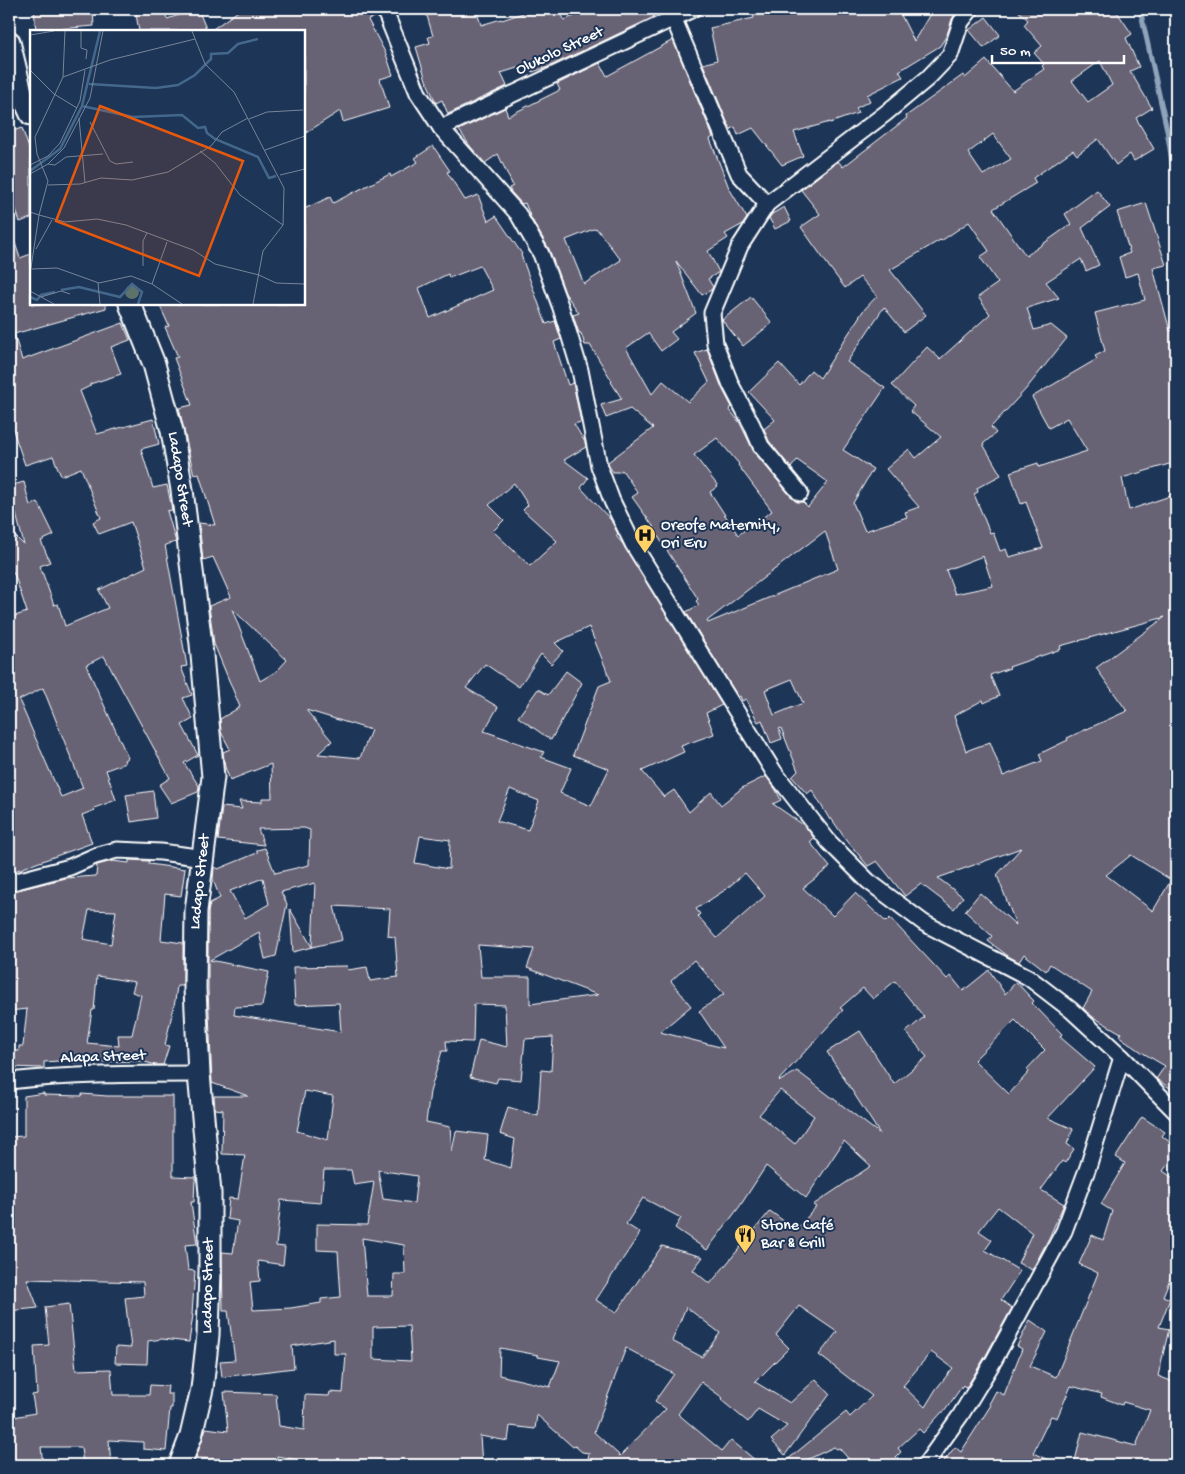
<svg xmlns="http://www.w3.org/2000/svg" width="1185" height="1474" font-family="'Gochi Hand',sans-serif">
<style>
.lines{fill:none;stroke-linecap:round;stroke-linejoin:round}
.stream{stroke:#8fa4ba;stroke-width:5}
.building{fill:#676274;stroke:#fff;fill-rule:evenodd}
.minor-casing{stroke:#fff;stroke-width:19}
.secondary-casing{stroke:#fff;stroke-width:25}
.minor{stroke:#1d3557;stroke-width:15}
.secondary{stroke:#1d3557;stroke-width:21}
.labels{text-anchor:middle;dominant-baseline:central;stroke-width:4;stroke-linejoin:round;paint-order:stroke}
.street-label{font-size:16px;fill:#fff;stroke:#1d3557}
.poi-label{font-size:16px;fill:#fff;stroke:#1d3557;text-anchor:start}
.inset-river{fill:none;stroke:#44688c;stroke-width:2.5}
.inset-road{fill:none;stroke:#77869a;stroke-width:1}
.view{fill:#e8590c;fill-opacity:0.15;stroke:#e8590c;stroke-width:2.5}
.inset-edge{fill:none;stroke:#fff;stroke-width:2.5}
</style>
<rect width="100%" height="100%" fill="#1d3557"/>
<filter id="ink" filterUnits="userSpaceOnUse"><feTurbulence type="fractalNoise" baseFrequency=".02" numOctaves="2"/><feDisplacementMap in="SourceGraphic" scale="10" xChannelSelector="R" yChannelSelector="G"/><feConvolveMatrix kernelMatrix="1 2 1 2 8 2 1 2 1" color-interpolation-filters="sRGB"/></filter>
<g filter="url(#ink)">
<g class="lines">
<!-- stream -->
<polyline class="stream" points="1140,9 1167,130 1176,187"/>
</g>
<!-- building -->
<g class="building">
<polygon points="34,9 93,9 94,26 36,31"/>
<polygon points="135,9 164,9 167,19 198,9 207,31 139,31"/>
<polygon points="241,9 375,9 377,16 368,20 386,54 393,75 380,79 389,108 343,122 340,111 304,134 304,31 210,31"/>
<polygon points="425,9 476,9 481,25 501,19 502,20 535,9 560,9 564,20 592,9 651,9 654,17 548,67 532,72 530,64 501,73 507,86 448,114 442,100 436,103 426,80 416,47 430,43 428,37 433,36"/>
<polygon points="751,9 898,9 914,41 933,9 959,9 952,19 947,35 940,46 899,71 903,77 867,95 870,101 856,108 858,113 830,123 830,122 794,132 803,156 782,165 753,128 738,135 735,127 730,129 703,64 717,60 710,28 754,18"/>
<path d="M1016 9H1115L1132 34 1126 38 1139 67 1130 71 1152 108 1136 118 1154 149 1134 161 1130 154 1116 165 1098 139 1077 155 1073 150 1033 178 1036 183 993 209 1026 256 1071 224 1065 214 1097 190 1110 207 1082 228 1099 265 1086 271 1081 259 1046 282 1059 298 1027 308 1034 330 1051 325 1067 338 1026 389 991 427 996 433 983 444 1001 475 977 488 978 492 974 494 990 533 993 532 1000 551 1006 549 1009 557 1043 548 1026 502 1021 504 1010 472 1038 463 1039 467 1087 451 1067 418 1049 428 1032 397 1097 359 1095 356 1105 351 1095 313 1145 300 1138 273 1125 277 1119 257 1130 253 1117 212 1146 203 1166 265 1153 268 1170 331 1176 329V462L1122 478 1129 510 1176 494V1092L1156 1079 1165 1066 1143 1053 1119 1036 1121 1033 1093 1017 1083 1008 1092 992 1050 964 1046 971 1024 954 1019 962 1008 956 988 941 992 936 965 911 980 893 1016 925 997 875 1021 848 938 878 963 897 954 909 921 884 905 896 877 861 868 866 844 837 831 818 830 820 812 790 807 794 792 777 798 771 781 728 779 729 782 739 771 743 762 720 758 722 746 699 742 701 740 696 738 697 686 612 699 605 696 601 698 599 654 530 655 529 632 497 638 493 622 470 619 472H613L609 466 608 462 653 428 630 409 606 418 601 405 622 399 611 382 612 381 590 345H585L581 333H579L573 315 579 313 565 293 549 249 531 218 525 203 522 204 511 192 509 188 513 186 498 154 485 163 470 146 459 130 505 108 508 116 560 90 557 84 600 63 607 76 673 40 713 137 710 139 729 188 747 218 743 224 725 234 728 238 708 251 719 272 708 279 713 287 711 290 702 295 676 261 696 313 671 332 677 339 661 351 648 333 626 348 652 394 663 381 688 402 709 382 695 353 707 349 722 388 732 407 729 409 740 423 754 452 793 499 797 502H803L808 507 828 482 797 460 791 468 769 441 764 429 775 420 749 392 779 363 799 385 811 370 820 378 863 311 877 296 860 277 845 288 830 268 801 227 820 214 801 190 838 161 843 167 907 118 906 116 963 75 965 78 986 60 1013 91 1044 69 1042 66 1044 64 1034 53 1042 46 1024 25 1028 20ZM1100 61 1112 85 1088 102 1072 81ZM993 134 1011 159 983 175 968 153ZM969 222 989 251 980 257 998 283 978 297 990 314 940 359 927 347 892 385 914 406 910 411 941 437 916 458 909 449 886 469 919 507 905 512 907 517 865 531 853 503 873 469 843 450 885 388 847 362 884 307 904 332 926 315 890 270 940 240 941 241ZM596 228 621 260 584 284 566 240ZM717 438 739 464 738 465 772 511 738 535 710 492 718 486 694 455ZM825 531 838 569 708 623 707 621ZM983 556 993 586 955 594 946 570ZM1165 617 1096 668 1127 711 1067 738 1068 740 1039 754 1042 761 1003 776 990 742 966 751 954 716 983 700 984 703 999 696 990 675 1010 668 1009 667 1061 649 1060 646ZM792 679 803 703 774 715 765 690ZM1131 855 1171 880 1153 911 1106 875Z"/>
<polygon points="986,17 1000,35 984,48 969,30"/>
<polygon points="22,128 31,154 31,218 20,222 9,188 9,132"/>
<path d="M433 146 450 171 447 172 465 200 478 195 488 221 496 216 522 254 521 255 546 324 555 321 561 339 554 342 568 385 573 383 581 422 574 424 585 442 586 447 564 460 588 478 581 488 611 520 618 534 616 536 623 544 722 705 706 713 714 734 681 746 684 752 642 771 664 797 674 790 689 812 711 792 721 805 742 788 766 776 776 790 781 800 773 804 805 826 814 838 810 842 830 867 803 888 833 916 855 893 886 922 890 918 947 979 951 976 963 991 989 970 1005 994 1016 982 1034 1001 1032 1003 1062 1034 1060 1037 1095 1067 1048 1118 1073 1129 1067 1144 1074 1149 1065 1163 1062 1161 1041 1190 1064 1204 1049 1238 1032 1270 1018 1263 1032 1233 998 1207 979 1231 992 1240 985 1250 1020 1271 1001 1300 1012 1308 985 1357 966 1388 963 1385 944 1412H942L923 1433 919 1429 898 1448 901 1452 888 1465H854L839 1448 837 1449 834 1447 796 1465H781L846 1412 850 1417 872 1396 819 1355 837 1332 799 1306 776 1335 789 1348 755 1382 790 1403 816 1379 830 1394 785 1455 771 1440 787 1426 758 1409 748 1422 721 1400 723 1398 701 1382 678 1414 722 1451 731 1440 761 1465H596L588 1459 589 1453 582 1452 575 1446 573 1447 537 1415 535 1429 510 1426 508 1441 480 1436 482 1465H308V1462L277 1456V1465H220L221 1459 196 1458 206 1428 228 1431 224 1392 276 1394 279 1426 304 1430 305 1395 329 1396 330 1392 343 1393 346 1354H334V1339L292 1346 294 1368 222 1377 220 1361 235 1360 228 1311H223L222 1252 233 1253 238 1221 227 1219 229 1198 238 1199 245 1155 222 1154 223 1110 215 1109 214 1096H248L212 1083 208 989V912L210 903 220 898 213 880 214 868 216 867 218 869 257 853V850L265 848 275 873 309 865 310 830 304 828 258 829 264 845 218 840 222 807 242 809 239 801 262 802V798H272L271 764 230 780 225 767 223 752 230 749 221 732 220 719 240 707 214 644 209 606 231 597 213 557 203 560 199 523 215 525 199 474 194 475 179 408 192 405 174 358 178 357 165 327 169 326 159 304H304V209L330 197 333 203 390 174 391 177 418 162 415 158ZM480 266 493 290 430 318 419 288 448 274 449 278ZM514 483 528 505 523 510 557 541 530 566 493 531 504 520 489 505ZM232 609 287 660 277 671 260 681ZM589 627 611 681 599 686 573 755 609 769 591 806 560 793 571 768 541 757 544 752 484 731 498 707 466 688 485 664 519 687 541 654 551 664 563 651 555 643ZM306 710 371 730 360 758 318 754 332 741ZM510 789 539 801 528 830 497 821ZM420 836 450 840 449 869 415 863ZM745 873 765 896 717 938 698 916 700 914 696 909 725 890ZM263 878 269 904 245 918 230 891ZM315 883 312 947 342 940 334 906 390 909 388 936 395 937 398 977 370 981 367 967 348 970 347 966 293 967 295 1005 339 1003 341 1032 234 1015 235 1007 262 1006 269 972 210 960 259 932 265 959 276 956 287 904 281 892ZM478 945 534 949 527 968 598 995 530 1004V977H481ZM694 960 724 994 699 1011 724 1048 660 1032 691 1006 671 981ZM895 981 924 1017 906 1032 927 1057 894 1084 860 1031 827 1052 880 1134 797 1071 780 1081 779 1080 843 1010 840 1008 863 988 873 999ZM474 1004 505 1005 507 1047 479 1040 470 1077 496 1083 498 1078 521 1080 525 1039 553 1037 551 1071 541 1070 538 1116 508 1107 500 1134 515 1139 511 1168 485 1160 488 1135 456 1131 452 1151 450 1127 426 1122 430 1092 442 1051H447L446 1041 473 1042ZM1015 1020 1045 1050 1027 1069 1029 1072 1009 1094 974 1060ZM780 1090 814 1116 795 1144 759 1115ZM305 1091 333 1096 328 1140 297 1131ZM844 1141 871 1166 813 1205 816 1207 796 1230 770 1211 710 1284 693 1270 703 1257 662 1246 616 1313 596 1300 640 1233 626 1224 643 1198 681 1218 675 1228 707 1250 740 1206 766 1166 806 1198ZM324 1170H351L354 1185 374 1182 367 1225 317 1224V1250L338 1251 341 1297 321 1299V1303L291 1308 253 1310 250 1282 260 1281 258 1261 283 1265 285 1247 276 1246 281 1200 321 1203ZM378 1170 417 1176 414 1203 383 1199ZM362 1238 404 1245 405 1274H394L393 1296H367ZM686 1307 720 1333 702 1357 672 1341ZM409 1326 411 1361 373 1359V1327ZM500 1348 538 1355V1357L560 1361 550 1387 499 1375ZM626 1348 674 1374 655 1401 666 1409 620 1456 594 1432ZM931 1352 953 1368 936 1389 925 1407 903 1386Z"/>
<polygon points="784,207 791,221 775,229 769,218 772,214"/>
<path d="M9 231H11L20 258 31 254V304H106V308L14 334 22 360 123 323 130 340 111 347 121 374 90 384V386L80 391 97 434 153 419 159 444 141 449 153 488 167 485 171 504 172 510 167 511 176 542 165 545 187 666 181 667 192 695 183 698 193 719 182 725 198 755 184 763 199 786 198 792 171 803 159 785 170 778 104 656 86 665 128 758 124 760 125 763 106 770 116 800 94 808 95 810 82 815 92 843 9 873V841L14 840 9 826V618L27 612 15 576 9 566V530L24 545 9 486 24 482 30 506 38 502 54 535 41 541 50 562 40 566 54 605 58 604 65 626 108 608 99 590 146 567 131 522 99 534 93 522 101 518 81 468 61 476 53 456 25 465 9 419ZM43 688 83 788 61 797 19 700Z"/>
<polygon points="751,297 772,323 743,346 722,320"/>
<polygon points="566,671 582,683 551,740 518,717 538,689 548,695"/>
<polygon points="153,791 156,818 131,822 126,795"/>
<path d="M129 860 149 861V864L185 869 181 896 165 894 161 940 183 943V986H177L175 1001 165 1045 169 1046 163 1065H155L142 1061 95 1062 94 1064 73 1062V1060L44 1062V1068L9 1067V1051H19V1046H23L27 1009 9 1011V892L66 878 96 876 97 865 112 861 129 863ZM89 910 116 911 111 944 83 939ZM97 976 135 982 132 992 141 995 132 1035H118L119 1046 87 1043 92 1010H94Z"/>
<polygon points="290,909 312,947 293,952"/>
<polygon points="44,1093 44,1095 82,1096 82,1094 107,1096 173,1096 173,1176 195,1177 194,1202 191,1202 197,1244 185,1245 188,1270 195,1271 192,1315 193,1315 189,1342 162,1339 148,1341 147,1364 115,1363 116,1347 131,1348 125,1298 144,1296 143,1282 27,1279 38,1308 9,1311 9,1137 24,1136 24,1096"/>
<polygon points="1142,1117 1165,1132 1162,1136 1176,1147 1176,1153 1163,1171 1176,1180 1176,1264 1163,1296 1170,1299 1159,1327 1169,1329 1158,1376 1176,1383 1176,1422 1169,1439 1176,1442 1176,1465 1074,1465 1082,1432 1136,1446 1150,1410 1123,1402 1122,1405 1101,1397 1102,1394 1071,1386 1057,1418 1051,1416 1033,1453 1059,1465 1022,1465 1005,1462 1004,1465 941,1465 955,1447 961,1452 991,1405 989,1404 996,1391 1004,1395 1022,1349 1017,1346 1030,1320 1047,1332 1030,1366 1056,1377 1098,1273 1079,1264 1092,1235 1103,1240 1112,1211 1101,1204 1125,1163 1116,1157"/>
<polygon points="69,1304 76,1370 111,1369 113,1395 149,1395 150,1385 168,1386 167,1394 172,1394 172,1408 170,1408 166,1451 143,1449 143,1442 109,1440 111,1465 83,1465 81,1447 41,1447 43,1465 9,1465 9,1418 35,1413 32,1395 37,1394 34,1346 49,1345 45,1307"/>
</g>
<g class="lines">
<!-- minor casing -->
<g class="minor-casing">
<g id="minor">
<polyline points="384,9 418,93 441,128 518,214 541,254 561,308 580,370 599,466 612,501 633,544 774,772 829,842 868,881 924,923 1028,977 1071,1010 1122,1057 1176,1112"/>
<polyline points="670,10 739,174 767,204"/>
<polyline points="441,128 693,9"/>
<polyline points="800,493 761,446 752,425 731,385 715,344 712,313 740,246 767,204 886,113 928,78 950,55 961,22 971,9"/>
<polyline points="9,883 70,867 95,856 117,850 161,852 204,858"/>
<path d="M9 1081C72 1074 135 1074 199 1074"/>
<polyline points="925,1465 960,1416 993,1362 1064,1231 1088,1167 1122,1057"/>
</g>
</g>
<!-- secondary casing -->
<g class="secondary-casing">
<g id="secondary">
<polyline points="9,42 21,92 31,114"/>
<polyline points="130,304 154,364 172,431 182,490 201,644 213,777 196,911 195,989 199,1074 210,1193 210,1271 208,1335 202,1389 191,1436 180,1465"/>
</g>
</g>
<!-- minor -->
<use href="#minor" class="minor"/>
<!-- secondary -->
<use href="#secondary" class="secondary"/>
</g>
</g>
<!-- icons -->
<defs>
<g id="hospital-pin" transform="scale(1.125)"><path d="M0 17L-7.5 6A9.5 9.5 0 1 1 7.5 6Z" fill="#ffd166" stroke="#1d3557"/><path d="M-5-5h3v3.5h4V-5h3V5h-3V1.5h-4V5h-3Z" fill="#111"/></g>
<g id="restaurant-pin" transform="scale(1.125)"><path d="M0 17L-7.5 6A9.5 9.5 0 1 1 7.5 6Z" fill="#ffd166" stroke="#1d3557"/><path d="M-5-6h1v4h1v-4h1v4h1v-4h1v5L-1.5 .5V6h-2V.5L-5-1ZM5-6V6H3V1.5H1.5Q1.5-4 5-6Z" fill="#111"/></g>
</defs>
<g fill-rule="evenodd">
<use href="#hospital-pin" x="645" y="535"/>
<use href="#restaurant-pin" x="745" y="1235"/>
</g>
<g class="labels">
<!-- street labels -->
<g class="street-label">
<text transform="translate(560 52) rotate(-25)">Olukolo Street</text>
<text transform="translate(179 479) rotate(81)">Ladapo Street</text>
<text transform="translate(201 882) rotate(-84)">Ladapo Street</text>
<text transform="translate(103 1058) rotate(-2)">Alapa Street</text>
<text transform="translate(209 1286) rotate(-89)">Ladapo Street</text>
</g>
<!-- poi labels -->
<g class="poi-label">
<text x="661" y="526">Oreofe Maternity,<tspan x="661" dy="18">Ori Eru</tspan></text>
<text x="761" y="1226">Stone Café<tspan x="761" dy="18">Bar &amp; Grill</tspan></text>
</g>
</g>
<!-- overview -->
<g transform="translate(30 30)">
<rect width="275" height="275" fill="#1d3557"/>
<path d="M95 262a7 7 0 1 1 14 0a7 7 0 1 1-14 0Z" fill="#5e726c"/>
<path class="inset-river" d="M59 54 126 58 148 55 165 45 181 29V24L198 23 208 14 228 9M52 76 103 87 152 85 168 98 175 97 177 103 185 109 228 127 239 148 246 146M0 141 30 119 52 76 70 1M31 260 49 257 90 267 102 254 112 262 108 274M0 267 7 270 11 265 25 262"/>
<path class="inset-road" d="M35 1 33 47 5 107 7 124 18 151 9 185 35 192 67 189 96 195 163 220 185 234 229 245 246 253 275 254M51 1V18L57 20 56 29M162 1 175 34 204 62 254 158 253 195 233 221 223 274M0 5 24 1M0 40 24 64 47 78M33 47 80 30 165 9M49 88 55 153M219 89 237 82 273 80M60 92 80 131 86 134 103 132M235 120 275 106M170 121 185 133 210 165 253 195M18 134 25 135 36 127 73 124M0 135 18 126 30 113 50 71 55 40M0 144 18 134 34 118 60 68 73 1M250 145 275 139M18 155 50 154 71 148 102 150 138 142 181 116 192 102 218 88M0 182 9 185 0 244M6 219 22 190M113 236V211L117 203M2 239 27 238 69 253 101 246 122 254 152 274M68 253 70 274M122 254 137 212M0 261 24 274M11 267 31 261 40 264"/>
<path class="view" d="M70 76 213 131 169 246 26 191Z"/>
<rect width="275" height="275" class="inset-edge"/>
</g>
<!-- margin -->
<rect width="1185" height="1474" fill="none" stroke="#1d3557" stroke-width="30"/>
<rect x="15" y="15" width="1155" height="1444" fill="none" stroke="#fff" stroke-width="2" filter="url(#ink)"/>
<!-- scale -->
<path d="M992 55v8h132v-8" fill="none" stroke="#ffffff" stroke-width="2.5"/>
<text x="1000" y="55" font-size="15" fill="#ffffff" stroke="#1d3557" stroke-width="4" paint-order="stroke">50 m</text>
</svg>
